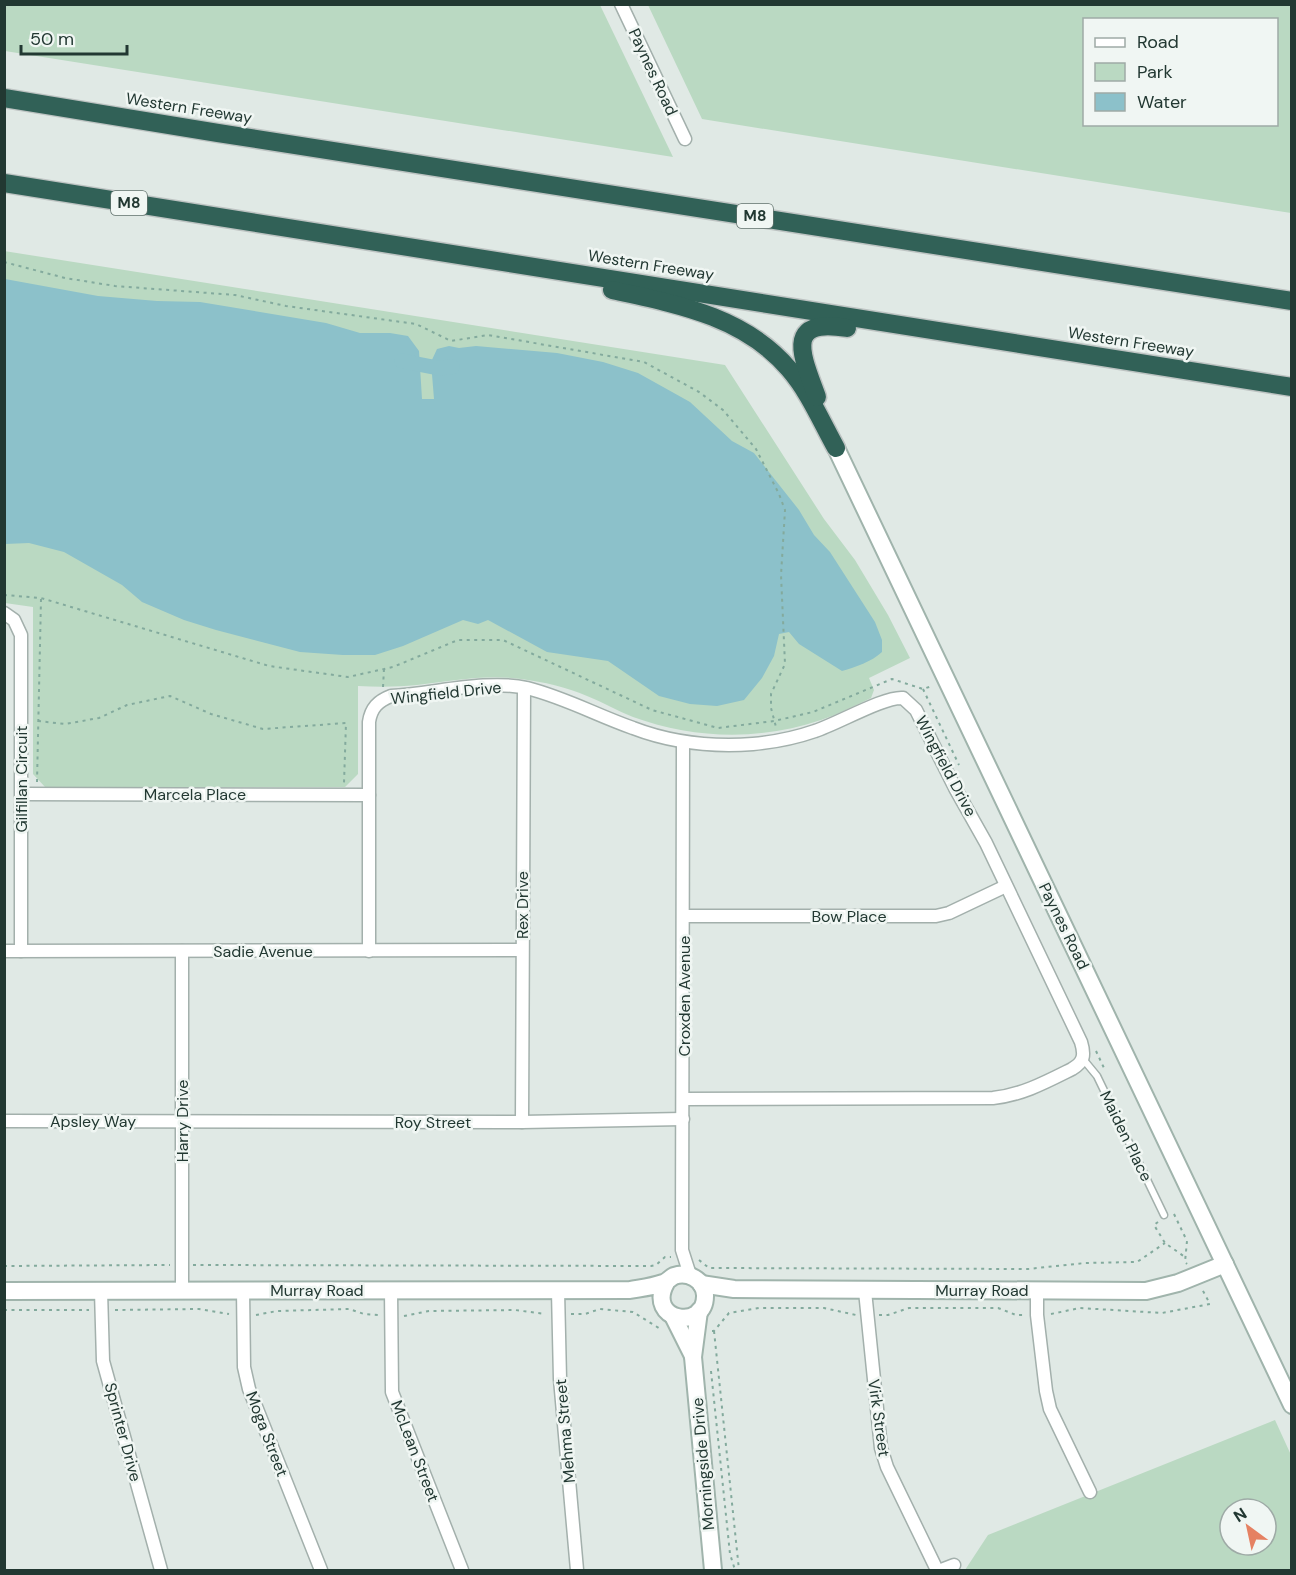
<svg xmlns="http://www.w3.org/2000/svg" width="1296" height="1575" font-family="'DM Sans',sans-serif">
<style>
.green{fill:#bad9c2;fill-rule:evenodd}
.water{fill:#8cc1ca}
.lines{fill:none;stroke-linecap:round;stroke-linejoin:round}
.canal{stroke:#8cc1ca;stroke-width:15}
.lane-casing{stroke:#a3b0ac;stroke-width:9}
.street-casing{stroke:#a3b0ac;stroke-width:15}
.secondary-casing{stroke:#a0b4ac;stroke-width:20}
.highway-casing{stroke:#bdc3c2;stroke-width:21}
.path{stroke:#83aa9d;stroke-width:2;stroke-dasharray:3 4.5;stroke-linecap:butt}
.lane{stroke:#fff;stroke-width:6}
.street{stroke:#fff;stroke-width:12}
.secondary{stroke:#fff;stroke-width:16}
.highway{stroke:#316157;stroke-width:18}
.labels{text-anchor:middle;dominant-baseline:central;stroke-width:5;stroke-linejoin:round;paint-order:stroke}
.shield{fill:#f0f6f3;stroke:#60716c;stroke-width:1.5}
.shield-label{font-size:15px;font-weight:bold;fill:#223832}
.street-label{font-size:16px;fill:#223832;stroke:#f0f6f3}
</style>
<rect width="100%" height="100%" fill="#e0e9e5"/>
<!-- green -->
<g class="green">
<polygon points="4,5 600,5 673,157 5,51"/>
<path d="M648 5H1291V213L702 119ZM1084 20H1276V124H1084Z"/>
<path d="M4 251 725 365 824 519 855 560 888 615 910 658 869 678 874 690 871 698C854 706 838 714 821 720 759 741 694 739 633 717 617 711 603 702 587 696 566 687 544 682 521 679 486 674 452 681 417 685 397 687 378 687 358 686V774L345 787H45L33 774V607L5 603Z"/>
<path d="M1275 1420 1291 1455V1570H965L988 1535ZM1230 1509H1266V1545H1230Z"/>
</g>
<!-- water -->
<path class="water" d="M5 279 98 296 157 301 200 302 326 323 360 333H390L408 336 419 351 422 399H434L431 362 437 349 449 346 459 348 476 346 557 353 603 362 638 373 690 402 732 441 754 453 799 510 814 535 830 552 875 622 882 640V652C871 662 856 667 842 671L799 644 789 632 779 634 774 656 762 678 744 700 717 706 690 704 659 696 608 661 547 652 488 620 478 624 463 620 403 646 375 655H343L300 652 216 630 184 620 142 602 122 585 64 552 29 543 5 544Z"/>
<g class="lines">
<!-- canal -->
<polyline class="canal" points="402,361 438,368 452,367"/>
<!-- lane casing -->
<g class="lane-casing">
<polyline id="lane" points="1083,1059 1097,1076 1164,1215"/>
</g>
<!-- street casing -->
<g class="street-casing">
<g id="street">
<polyline points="621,4 685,139"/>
<polyline points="4,613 14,620 21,635 21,951"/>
<polyline points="683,743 682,1250 690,1275"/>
<polyline points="22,794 369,795"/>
<polyline points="684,916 936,916 949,913 1006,886"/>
<polyline points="4,951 522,950"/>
<polyline points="182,951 182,1291"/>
<path d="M369 951V722C371 708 378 701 391 696 433 694 486 679 527 688 566 698 596 715 633 728 672 743 712 747 753 744 774 742 795 738 815 731 837 724 885 696 903 698L916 710 955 788 986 843 1081 1042C1085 1055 1084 1062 1072 1069 1046 1082 1022 1095 993 1098L684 1099"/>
<polyline points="4,1121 522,1122 683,1119"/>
<polyline points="522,1122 524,688"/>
<polyline points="1037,1289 1037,1315 1046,1391 1050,1409 1090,1492"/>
<polyline points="243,1290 244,1367 249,1389 321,1570"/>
<polyline points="391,1290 392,1392 462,1570"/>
<polyline points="101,1291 103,1361 161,1570"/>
<polyline points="558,1291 560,1379 577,1570"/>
<polyline points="865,1291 881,1448 887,1467 937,1570"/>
<polyline points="941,1570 954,1565"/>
</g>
</g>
<!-- secondary casing -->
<g class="secondary-casing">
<g id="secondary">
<polyline points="836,448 1292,1405"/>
<polyline points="701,1284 734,1289 1146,1291 1178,1283 1225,1264"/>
<path d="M4 1291 630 1290C641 1288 652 1287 663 1283 667 1282 670 1278 674 1276 688 1271 704 1280 705 1295 706 1332 645 1321 666 1283"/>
<polyline points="699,1311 693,1357 713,1570"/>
<polyline points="673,1316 693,1356"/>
</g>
</g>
<!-- highway casing -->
<g class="highway-casing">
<g id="highway">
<polyline points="4,98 218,133 1292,301"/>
<polyline points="4,183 1292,387"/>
<path d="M612 290C676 304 744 316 789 369 809 392 821 421 836 448"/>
<path d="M817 397C803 358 782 317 847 328"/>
</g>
</g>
<!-- path -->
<g class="path">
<polyline points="4,262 65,278 115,286 235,295 286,306 416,324 451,341 488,335 644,362 699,392 723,410 756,449 779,494 785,510 781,575 785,664 771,694 771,708 776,727"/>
<polyline points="4,595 41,598 269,666 348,677 393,667 458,640 503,640 652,710 718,728 774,721 813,712 892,679 923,689 932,686"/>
<polyline points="383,687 384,669"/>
<polyline points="923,689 959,765"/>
<polyline points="38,721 65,724 99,718 127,705 170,696 211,714 263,729 346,723 344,783"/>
<polyline points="37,782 41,599"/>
<polyline points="1096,1051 1104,1068"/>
<polyline points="1174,1214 1187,1241 1185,1262 1187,1264"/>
<polyline points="1158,1222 1154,1225 1165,1243 1185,1257"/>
<polyline points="699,1260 709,1268 1028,1269 1085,1263 1137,1262 1165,1243"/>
<polyline points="193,1265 651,1266 656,1265 665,1257 671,1257"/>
<polyline points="4,1266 170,1265"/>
<polyline points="4,1310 89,1310"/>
<polyline points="115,1310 199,1309 229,1314"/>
<polyline points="571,1314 585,1314 600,1309 633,1312 662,1330"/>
<polyline points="1051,1314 1080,1308 1162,1313 1210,1304 1202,1289"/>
<polyline points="256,1315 277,1311 349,1309 364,1314 378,1315"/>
<polyline points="879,1315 888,1315 909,1308 998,1308 1016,1315 1024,1315"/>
<polyline points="404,1316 429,1311 515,1310 545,1314"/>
<polyline points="712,1331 714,1331 729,1313 759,1308 824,1308 856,1315"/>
<polyline points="714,1331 739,1570"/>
<polyline points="711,1371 730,1554 735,1570"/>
</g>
<!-- lane -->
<use href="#lane" class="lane"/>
<!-- street -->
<use href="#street" class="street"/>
<!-- secondary -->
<use href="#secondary" class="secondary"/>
<!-- highway -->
<use href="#highway" class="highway"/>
</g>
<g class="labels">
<!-- shield labels -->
<g class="shield">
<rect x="111" y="191" width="36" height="24" rx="4.5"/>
<rect x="737" y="204" width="36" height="24" rx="4.5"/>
</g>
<g class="shield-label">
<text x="129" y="203">M8</text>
<text x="755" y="216">M8</text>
</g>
<!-- street labels -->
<g class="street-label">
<text transform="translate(653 72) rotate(65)">Paynes Road</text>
<text transform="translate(189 108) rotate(9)">Western Freeway</text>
<text transform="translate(651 265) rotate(9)">Western Freeway</text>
<text transform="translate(1131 342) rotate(9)">Western Freeway</text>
<text transform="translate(446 693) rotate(-6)">Wingfield Drive</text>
<text transform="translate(946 766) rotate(62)">Wingfield Drive</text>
<text transform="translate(21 779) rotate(-90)">Gilfillan Circuit</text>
<text x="195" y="794">Marcela Place</text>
<text transform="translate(522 905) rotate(-90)">Rex Drive</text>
<text x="849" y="916">Bow Place</text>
<text transform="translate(1064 926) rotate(64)">Paynes Road</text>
<text x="263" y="951">Sadie Avenue</text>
<text transform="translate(684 996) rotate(-90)">Croxden Avenue</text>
<text x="93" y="1121">Apsley Way</text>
<text transform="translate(182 1121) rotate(-90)">Harry Drive</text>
<text x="433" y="1122">Roy Street</text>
<text transform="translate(1126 1136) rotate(64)">Maiden Place</text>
<text x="317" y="1290">Murray Road</text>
<text x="982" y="1290">Murray Road</text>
<text transform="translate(879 1418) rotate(82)">Virk Street</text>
<text transform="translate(565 1431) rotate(-95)">Mehma Street</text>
<text transform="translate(123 1432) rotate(75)">Sprinter Drive</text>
<text transform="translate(267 1434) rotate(69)">Moga Street</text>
<text transform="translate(415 1451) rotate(69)">McLean Street</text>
<text transform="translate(703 1464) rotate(-95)">Morningside Drive</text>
</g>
</g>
<!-- border -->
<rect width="1296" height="1575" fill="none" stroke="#223832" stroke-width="12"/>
<!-- legend -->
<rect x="1083" y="18" width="195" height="108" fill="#f0f6f3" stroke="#9eaaa6" stroke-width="1.5"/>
<rect x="1095" y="38" width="30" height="9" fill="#ffffff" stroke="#9eaaa6" stroke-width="1.5"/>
<text x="1137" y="48" font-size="18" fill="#223832">Road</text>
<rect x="1095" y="63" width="30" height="18" fill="#bad9c2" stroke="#9eaaa6" stroke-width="1.5"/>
<text x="1137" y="78" font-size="18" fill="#223832">Park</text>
<rect x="1095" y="93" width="30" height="18" fill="#8cc1ca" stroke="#9eaaa6" stroke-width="1.5"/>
<text x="1137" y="108" font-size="18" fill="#223832">Water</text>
<!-- north arrow -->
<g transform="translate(1248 1527) rotate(327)"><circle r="28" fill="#f0f6f3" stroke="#9eaaa6" stroke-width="1.5"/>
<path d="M0-4.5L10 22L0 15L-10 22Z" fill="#e58162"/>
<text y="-9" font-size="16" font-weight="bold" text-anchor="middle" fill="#223832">N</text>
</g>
<!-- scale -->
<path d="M21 45v9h106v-9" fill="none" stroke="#223832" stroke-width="3"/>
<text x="30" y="45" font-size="18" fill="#223832" stroke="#f0f6f3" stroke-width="4.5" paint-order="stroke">50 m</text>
</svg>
